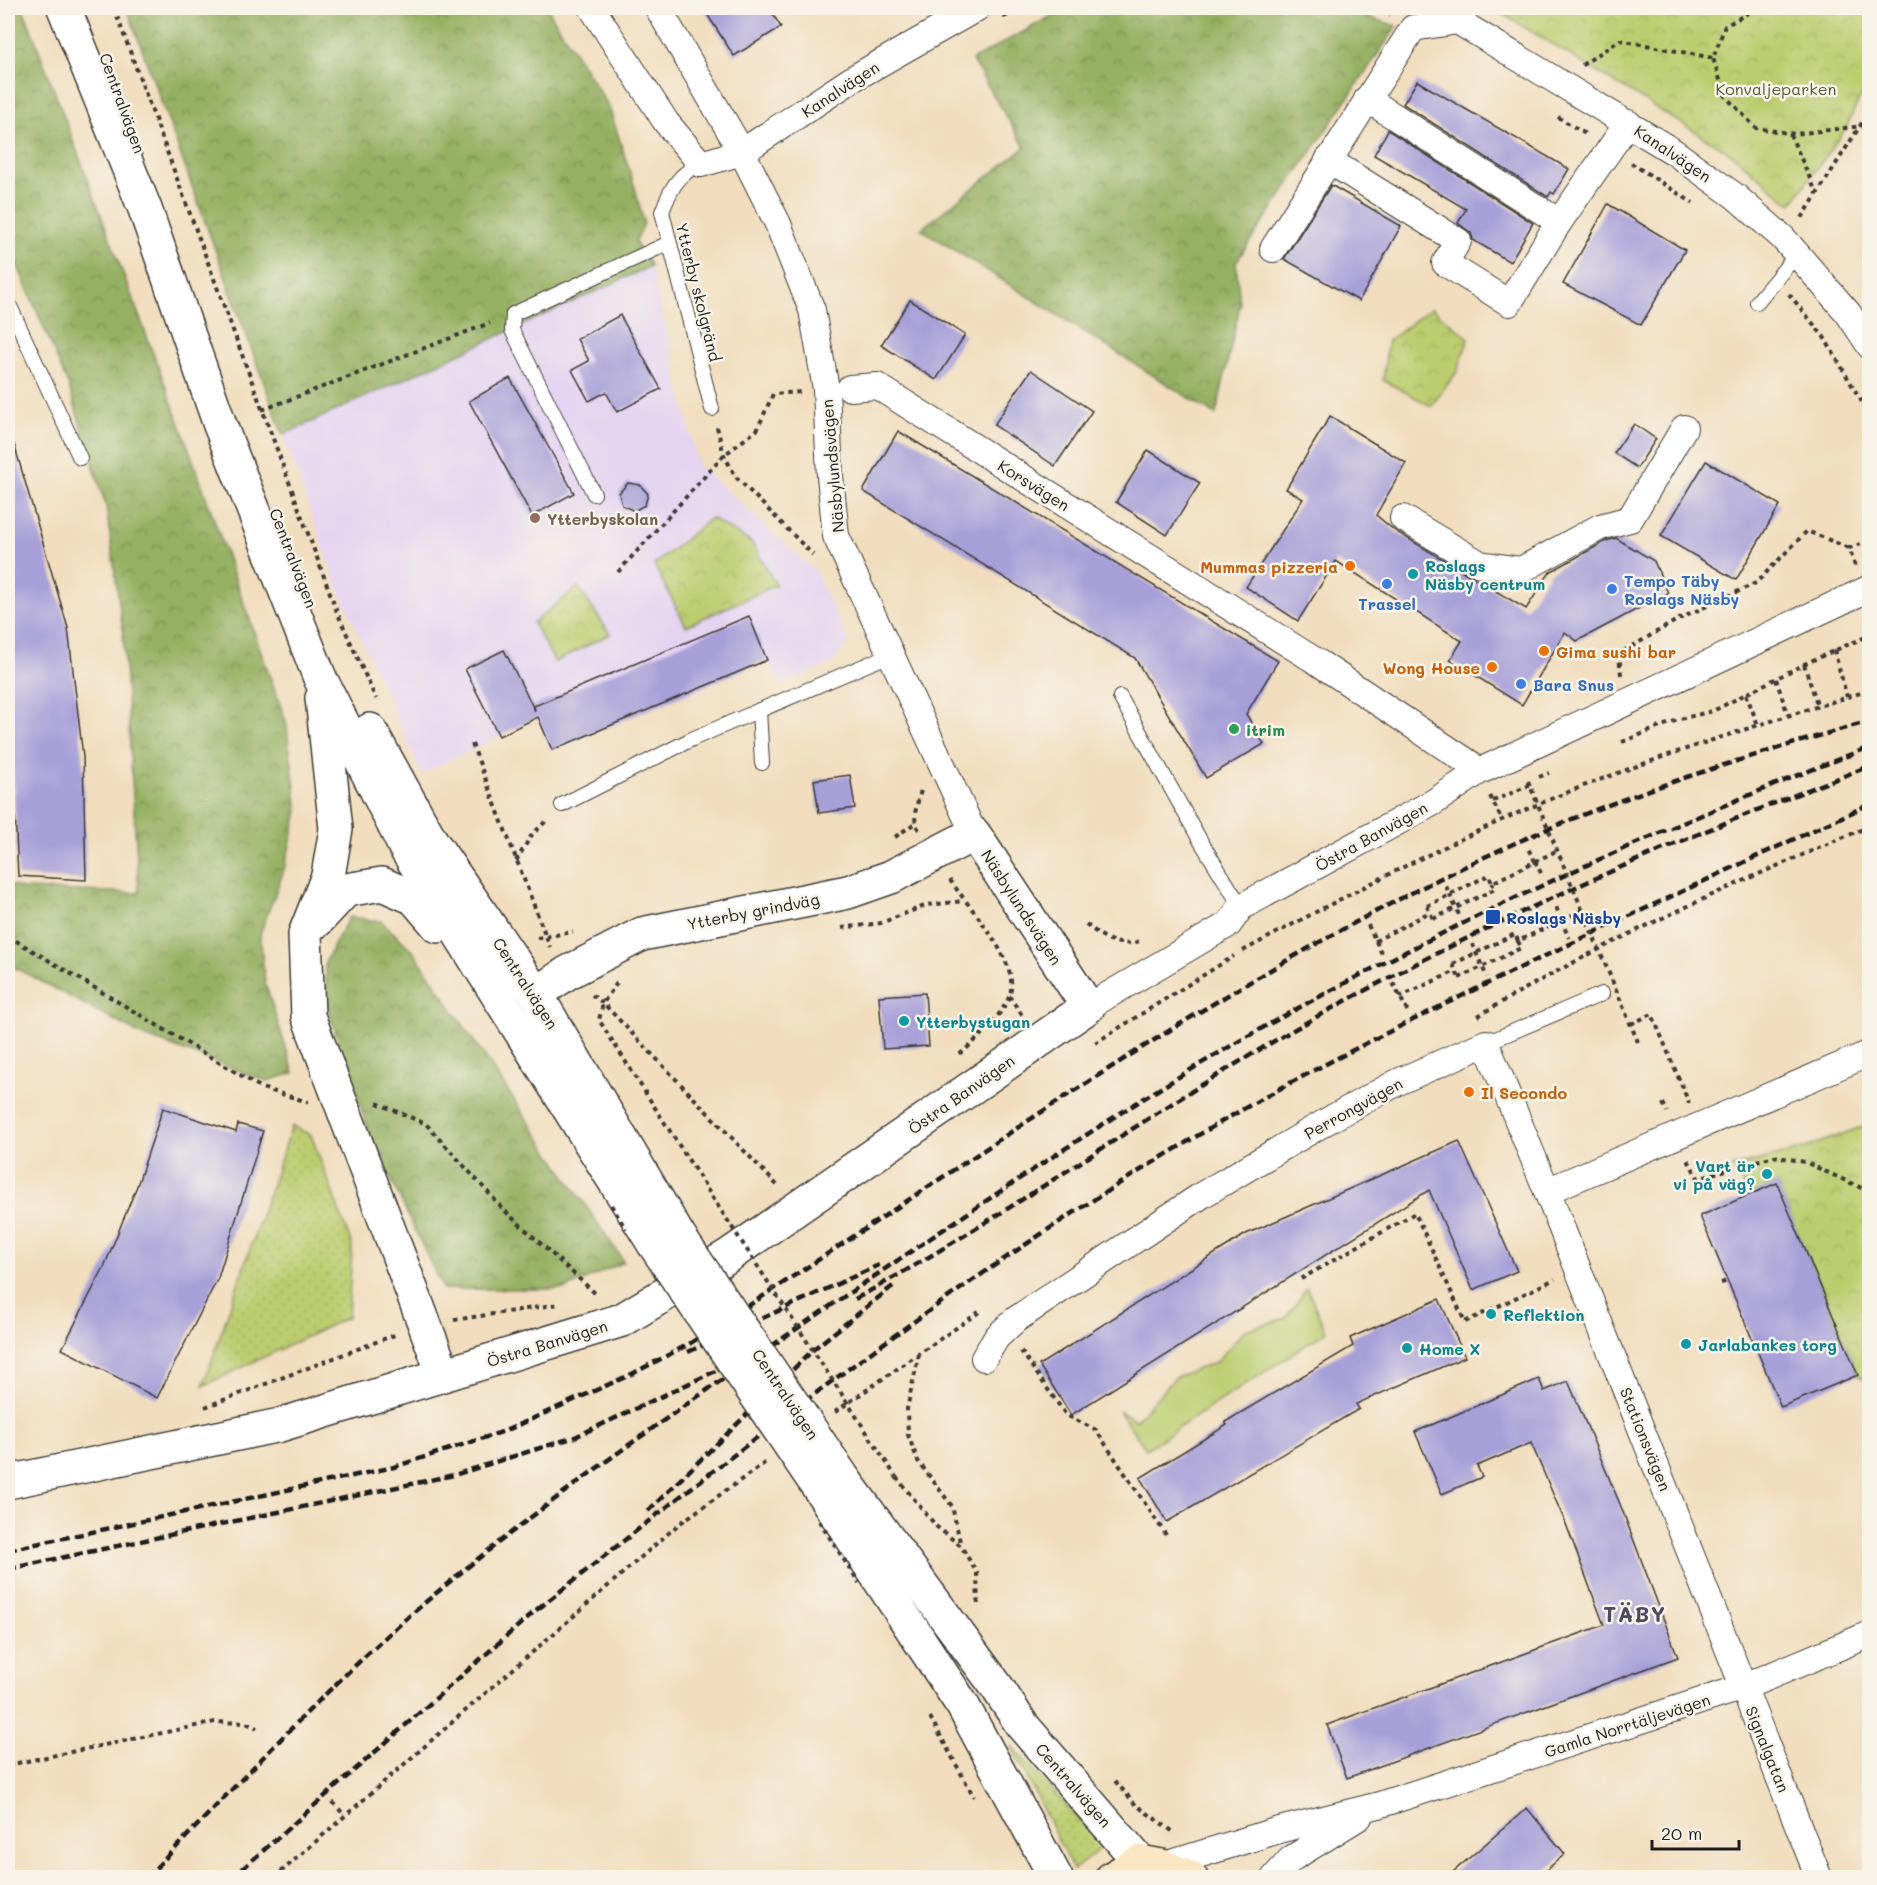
<svg xmlns="http://www.w3.org/2000/svg" width="1877" height="1885" font-family="Mali,sans-serif">
<style>
.built{fill:#e4d3f1}
.grass{fill:url(#grass-dots);stroke:#6c7446;stroke-width:1.5}
.forest{fill:url(#forest-crowns);stroke:#58663f;stroke-width:1.5}
.park{fill:url(#park-crowns);stroke:#6c7446;stroke-width:1.5}
.garden{fill:#bccd70;stroke:#6c7446;stroke-width:1.5}
.building{fill:#a69fd8}
.lines{fill:none;stroke-linecap:round;stroke-linejoin:round}
.service-casing{stroke:#3c3934;stroke-width:16}
.minor-casing{stroke:#3c3934;stroke-width:28}
.tertiary-casing{stroke:#3c3934;stroke-width:36}
.secondary-casing{stroke:#3c3934;stroke-width:36}
.path{stroke:#3c3934;stroke-width:4;stroke-dasharray:4.5 4.5;stroke-linecap:butt}
.service{stroke:#fff;stroke-width:14}
.minor{stroke:#fff;stroke-width:26}
.tertiary{stroke:#fff;stroke-width:33}
.secondary{stroke:#fbe6c4;stroke-width:33}
.rail{stroke:#1c1c1c;stroke-width:4.5;stroke-dasharray:9 4.5;stroke-linecap:butt}
.tertiary-bridge-casing{stroke:#3c3934;stroke-width:36;stroke-linecap:butt}
.path-bridge{stroke:#3c3934;stroke-width:4;stroke-dasharray:4.5 4.5;stroke-linecap:butt}
.tertiary-bridge{stroke:#fff;stroke-width:33}
.education-dot{fill:#8d6e63;stroke:#f7f3e8;stroke-width:2}
.food-dot{fill:#e8710a;stroke:#f7f3e8;stroke-width:2}
.culture-dot{fill:#0f9aa8;stroke:#f7f3e8;stroke-width:2}
.shop-dot{fill:#3f7fe0;stroke:#f7f3e8;stroke-width:2}
.leisure-dot{fill:#2e9e5b;stroke:#f7f3e8;stroke-width:2}
.transit-dot{fill:#1a4fb4;stroke:#f7f3e8;stroke-width:2}
.labels{text-anchor:middle;dominant-baseline:central;stroke-width:5;stroke-linejoin:round;paint-order:stroke}
.park-label{font-size:16px;fill:#545a39;stroke:#f7f3e8}
.street-label{font-size:16px;fill:#1c1c1c;stroke:#f7f3e8}
.education-label{font-size:16px;font-weight:bold;fill:#785e54;stroke:#f7f3e8;text-anchor:start}
.culture-label{font-size:16px;font-weight:bold;fill:#0d838f;stroke:#f7f3e8;text-anchor:start}
.food-label{font-size:16px;font-weight:bold;fill:#c56008;stroke:#f7f3e8;text-anchor:end}
.shop-label{font-size:16px;font-weight:bold;fill:#366cbe;stroke:#f7f3e8;text-anchor:start}
.leisure-label{font-size:16px;font-weight:bold;fill:#27864d;stroke:#f7f3e8;text-anchor:start}
.transit-label{font-size:16px;font-weight:bold;fill:#164399;stroke:#f7f3e8;text-anchor:start}
.district-label{font-size:22px;font-weight:bold;letter-spacing:1.5px;fill:#4c4a5e;stroke:#f7f3e8}
</style>
<defs>
<pattern id="grass-dots" width="8" height="8" patternUnits="userSpaceOnUse" patternTransform="scale(1.5)"><rect width="8" height="8" fill="#bccd70"/><path d="M2 2h.1M6 6h.1" fill="none" stroke="#a1af60" stroke-width="1.8" stroke-linecap="round"/></pattern>
<pattern id="forest-crowns" width="20" height="18" patternUnits="userSpaceOnUse" patternTransform="scale(1.5)"><rect width="20" height="18" fill="#95b062"/><path d="M2 6a3 3 0 1 1 6 0M12 15a3 3 0 1 1 6 0" fill="none" stroke="#798e50"/></pattern>
<pattern id="park-crowns" width="20" height="18" patternUnits="userSpaceOnUse" patternTransform="scale(1.5)"><rect width="20" height="18" fill="#bccd70"/><path d="M2 6a3 3 0 1 1 6 0M12 15a3 3 0 1 1 6 0" fill="none" stroke="#a1af60"/></pattern>
</defs>
<rect width="100%" height="100%" fill="#f7f3e8"/>
<filter id="ink" filterUnits="userSpaceOnUse"><feTurbulence type="fractalNoise" baseFrequency=".0167" numOctaves="2"/><feDisplacementMap in="SourceGraphic" scale="12" xChannelSelector="R" yChannelSelector="G"/><feConvolveMatrix kernelMatrix="1 2 1 2 8 2 1 2 1" color-interpolation-filters="sRGB"/></filter>
<filter id="wash" filterUnits="userSpaceOnUse"><feTurbulence type="fractalNoise" baseFrequency=".008" numOctaves="4" result="noise"/><feDisplacementMap in="SourceGraphic" scale="24" xChannelSelector="R" yChannelSelector="G"/><feGaussianBlur stdDeviation="1.35" result="paint"/><feColorMatrix in="noise" values="0 0 0 0 0 0 0 0 0 0 0 0 0 0 0 0 0 1.4 0 .05"/><feComposite in="paint" operator="in"/></filter>
<g filter="url(#wash)">
<rect width="100%" height="100%" fill="#f1ddbd"/>
<!-- built -->
<polygon class="built" points="651,266 698,465 815,571 849,643 831,664 782,685 767,660 552,750 537,717 422,774 340,592 283,435"/>
<!-- grass -->
<g class="grass">
<polygon points="292,1126 311,1135 352,1245 348,1317 203,1386"/>
<polygon points="1011,1745 1103,1846 1073,1870"/>
</g>
<!-- forest -->
<g class="forest">
<polygon points="8,8 23,8 184,435 286,722 298,811 284,870 260,934 265,983 294,1073 267,1081 144,1036 8,964 8,884 22,889 139,893 123,632 106,506 69,387 8,243"/>
<polygon points="127,8 547,8 609,107 635,188 644,224 635,242 651,266 283,435"/>
<polygon points="1066,8 1335,8 1397,26 1236,262 1240,305 1216,415 921,229 1025,147 972,60"/>
<polygon points="349,917 381,921 413,951 624,1262 565,1289 443,1289 369,1133 328,1009 325,962"/>
</g>
<!-- park -->
<g class="park">
<polygon points="1493,8 1869,8 1869,78 1845,130 1791,204 1730,153"/>
<polygon points="1431,308 1469,338 1457,372 1431,406 1383,380 1388,341"/>
<polygon points="711,518 752,543 776,585 686,626 654,565"/>
<polygon points="578,587 610,634 555,662 533,623"/>
<polygon points="1869,1124 1869,1381 1858,1375 1777,1184 1750,1195 1732,1167 1803,1149"/>
</g>
<!-- garden -->
<polygon class="garden" points="1307,1288 1326,1332 1146,1449 1119,1411 1136,1420 1176,1377 1216,1362 1245,1330 1286,1318"/>
<g id="blocks">
<!-- building -->
<g class="building">
<polygon points="703,8 769,8 781,27 734,56"/>
<polygon points="1417,81 1569,169 1554,194 1551,192 1548,197 1403,104"/>
<polygon points="1388,130 1533,223 1510,262 1473,240 1471,233 1458,223 1466,209 1374,155"/>
<polygon points="1331,185 1401,226 1359,301 1284,259"/>
<polygon points="1608,204 1685,250 1641,325 1563,284"/>
<polygon points="910,300 965,335 936,380 881,345"/>
<polygon points="620,315 661,389 617,412 606,392 589,401 572,370 589,361 577,339"/>
<polygon points="1031,370 1092,411 1055,466 994,425"/>
<polygon points="510,378 574,493 532,516 469,401"/>
<polygon points="1330,416 1406,463 1376,515 1395,531 1526,609 1550,572 1606,541 1616,538 1654,561 1668,593 1577,641 1565,632 1522,705 1450,660 1462,641 1336,561 1298,621 1246,587 1303,499 1286,489"/>
<polygon points="1634,424 1656,439 1637,468 1614,453"/>
<polygon points="898,431 1278,661 1246,714 1264,744 1206,778 1135,658 863,491"/>
<polygon points="14,444 68,628 83,757 86,880 18,876 12,750 8,718 8,445"/>
<polygon points="1148,450 1200,483 1167,535 1116,502"/>
<polygon points="1706,461 1780,505 1736,580 1661,536"/>
<polygon points="628,483 640,485 648,494 645,505 634,511 622,505 619,493"/>
<polygon points="749,616 767,660 552,750 538,717 499,736 465,669 504,650 535,711 534,706"/>
<polygon points="850,775 855,808 819,813 814,780"/>
<polygon points="925,993 929,1046 883,1049 879,996"/>
<polygon points="163,1108 236,1132 238,1124 263,1131 218,1278 157,1398 62,1349 104,1267 137,1186"/>
<polygon points="1459,1141 1517,1271 1473,1290 1429,1190 1071,1415 1039,1365 1246,1234"/>
<polygon points="1777,1183 1858,1375 1781,1407 1700,1216"/>
<polygon points="1439,1299 1465,1357 1356,1404 1359,1409 1167,1522 1140,1478 1227,1425 1225,1422 1353,1346 1350,1338"/>
<polygon points="1539,1379 1544,1391 1568,1381 1620,1504 1678,1657 1347,1778 1327,1725 1604,1625 1566,1524 1531,1443 1477,1466 1482,1477 1442,1494 1415,1432"/>
<polygon points="1527,1808 1565,1854 1537,1878 1446,1878"/>
</g>
</g>
</g>
<g filter="url(#ink)">
<use href="#blocks" fill-opacity="0" stroke="#3c3934" stroke-width="1.5"/>
<g class="lines">
<!-- service casing -->
<g class="service-casing">
<g id="service">
<path d="M701 164C678 173 670 190 662 212L712 409"/>
<polyline points="8,302 80,458"/>
<polyline points="1757,302 1797,254"/>
<polyline points="594,494 512,330 513,314 669,243"/>
<polyline points="1120,697 1200,840 1241,907"/>
<polyline points="759,710 762,763"/>
<polyline points="562,805 692,739 892,654"/>
<polyline points="1486,1043 1602,994"/>
</g>
</g>
<!-- minor casing -->
<g class="minor-casing">
<g id="minor">
<polyline points="592,8 666,122 701,164 742,152 854,78 977,8"/>
<polyline points="658,8 742,152 778,224 812,310 826,389 830,476 836,536 974,834"/>
<polyline points="1436,8 1674,152 1735,196 1783,238 1848,313 1870,346"/>
<polyline points="1328,160 1458,241 1445,263 1509,303 1559,222 1367,99"/>
<polyline points="1559,222 1628,123"/>
<polyline points="1273,249 1413,28 1458,21"/>
<polyline points="850,388 877,386 1319,663 1469,763 1478,772"/>
<polyline points="1403,518 1480,564 1521,570 1600,527 1630,519 1684,428"/>
<polyline points="1088,1007 1229,924 1241,907 1434,802 1478,772 1870,588"/>
<polyline points="1547,1191 1819,1878"/>
<polyline points="984,1358 997,1337 1015,1320 1202,1195 1334,1117 1398,1082 1486,1043 1547,1191 1870,1053"/>
<polyline points="1162,1866 1279,1830 1379,1805 1744,1687 1870,1634"/>
<polyline points="1274,1878 1291,1859 1359,1817"/>
</g>
</g>
<!-- tertiary casing -->
<g class="tertiary-casing">
<g id="tertiary">
<polyline points="64,8 145,209 220,425 320,678 406,849 654,1244"/>
<polyline points="322,698 336,829 328,876 305,934 308,1016 443,1373"/>
<polyline points="370,730 430,839 536,994 678,1235"/>
<polyline points="317,921 346,890 382,884 414,898 438,926"/>
<polyline points="8,1482 280,1425 622,1320 728,1256 1088,1007 974,834 891,877 848,892 642,934 567,973 536,994"/>
<polyline points="846,1482 997,1687 1022,1725 1140,1862"/>
<polyline points="821,1491 963,1706 1056,1878"/>
</g>
</g>
<!-- secondary casing -->
<g class="secondary-casing">
<polyline id="secondary" points="1112,1878 1140,1862 1162,1866 1191,1878"/>
</g>
<!-- path -->
<g class="path">
<polyline points="114,8 337,612 376,699"/>
<polyline points="1373,8 1390,15"/>
<polyline points="1757,8 1725,26 1713,58 1725,96 1756,128 1795,134 1862,126"/>
<polyline points="1786,8 1870,12"/>
<polyline points="1003,17 1030,8"/>
<polyline points="1582,65 1620,40 1713,58"/>
<polyline points="1558,117 1587,135"/>
<polyline points="1790,134 1817,194"/>
<polyline points="1631,163 1693,203"/>
<polyline points="1802,218 1870,110"/>
<polyline points="1789,294 1824,337 1870,416"/>
<polyline points="262,410 490,323"/>
<polyline points="717,427 724,455 736,477 813,555"/>
<polyline points="1855,566 1849,548 1870,541"/>
<polyline points="618,572 724,455 757,430 773,394 801,392"/>
<polyline points="1834,650 1847,697"/>
<polyline points="1804,664 1818,707"/>
<polyline points="1621,675 1619,654 1677,620 1756,583 1807,531 1849,548"/>
<polyline points="1776,679 1788,715"/>
<polyline points="1746,694 1758,725"/>
<polyline points="1622,742 1680,719 1713,711 1804,664 1870,635"/>
<polyline points="472,744 550,947"/>
<polyline points="1539,777 1549,773"/>
<polyline points="1490,796 1502,820"/>
<polyline points="1493,801 1530,785"/>
<path d="M919 830C910 815 919 803 921 789"/>
<polyline points="895,837 915,823"/>
<polyline points="516,861 531,836 547,820"/>
<polyline points="1535,861 1542,875"/>
<polyline points="1527,866 1535,861 1527,847"/>
<path d="M950 880C968 907 1023 963 1009 997 1000 1018 977 1040 960 1054"/>
<polyline points="1446,886 1460,917"/>
<polyline points="1427,906 1433,919"/>
<polyline points="1561,920 1569,938"/>
<path d="M1086 924C1104 939 1119 949 1143 940"/>
<polyline points="1553,924 1561,920 1555,904"/>
<polyline points="1368,925 1383,956"/>
<polyline points="842,928 881,923 927,905 964,901"/>
<polyline points="8,936 262,1088 308,1102"/>
<polyline points="537,938 573,932"/>
<polyline points="1375,941 1430,912"/>
<polyline points="1472,944 1487,977"/>
<path d="M1243 951C1328 905 1414 860 1502 820 1620 767 1746 729 1870 690"/>
<polyline points="1453,964 1459,978"/>
<polyline points="617,983 603,1003 599,1020 707,1189"/>
<polyline points="1393,983 1409,1014"/>
<polyline points="592,995 603,1003 777,1185"/>
<polyline points="1009,996 1022,1015"/>
<polyline points="1399,997 1456,971"/>
<path d="M1478 1016C1603 941 1736 883 1870 826"/>
<polyline points="1631,1024 1652,1014 1689,1103"/>
<polyline points="1095,1043 1234,956"/>
<polyline points="377,1103 426,1124 505,1211 597,1295"/>
<polyline points="1663,1103 1667,1112"/>
<polyline points="1688,1160 1698,1178 1774,1156 1805,1162 1870,1192"/>
<polyline points="1301,1279 1415,1213 1465,1322 1555,1279"/>
<polyline points="1721,1283 1728,1281"/>
<polyline points="454,1320 559,1304"/>
<polyline points="1021,1351 1066,1415 1096,1430 1166,1535"/>
<polyline points="919,1354 907,1409 908,1435 918,1461 952,1506 961,1546"/>
<polyline points="1869,1381 1870,1379"/>
<polyline points="205,1407 397,1334"/>
<polyline points="835,1412 982,1310"/>
<polyline points="896,1477 937,1527 961,1546 977,1573 978,1608"/>
<polyline points="930,1717 974,1797"/>
<polyline points="8,1765 215,1722 246,1723 257,1728"/>
<polyline points="1115,1781 1136,1805 1175,1833"/>
<polyline points="333,1802 344,1815"/>
<polyline points="274,1878 679,1524 766,1462"/>
</g>
<!-- service -->
<use href="#service" class="service"/>
<!-- minor -->
<use href="#minor" class="minor"/>
<!-- tertiary -->
<use href="#tertiary" class="tertiary"/>
<!-- secondary -->
<use href="#secondary" class="secondary"/>
<!-- rail -->
<g class="rail">
<path d="M855 1299C1004 1218 1141 1118 1288 1033 1473 927 1670 842 1870 766"/>
<polyline points="688,1352 879,1265"/>
<polyline points="648,1511 816,1347 893,1286"/>
<path d="M8 1550 394 1467 505 1431 632 1374 689 1344C959 1172 1219 977 1513 844 1627 793 1749 756 1870 721"/>
<polyline points="8,1569 454,1475 575,1437 741,1359"/>
<path d="M538 1609C754 1436 975 1266 1214 1126 1316 1066 1422 1015 1528 964 1642 910 1755 857 1870 804"/>
<path d="M146 1878C237 1786 323 1690 421 1606 553 1493 698 1396 842 1298 986 1201 1130 1101 1282 1017 1471 913 1668 825 1870 747"/>
<polyline points="232,1878 543,1604"/>
</g>
<!-- tertiary-bridge casing -->
<g class="tertiary-bridge-casing">
<g id="tertiary-bridge">
<polyline points="678,1235 846,1482"/>
<polyline points="654,1244 821,1491"/>
</g>
</g>
<!-- path-bridge -->
<g class="path-bridge">
<polyline points="1528,781 1638,1042"/>
<polyline points="1427,906 1489,875 1492,883 1558,850"/>
<polyline points="1433,919 1495,889 1492,883"/>
<polyline points="1453,964 1515,934 1518,941 1584,910"/>
<polyline points="1459,978 1521,948 1518,941"/>
<polyline points="707,1189 896,1477"/>
<polyline points="611,1205 626,1229"/>
<polyline points="819,1521 859,1583"/>
</g>
<!-- tertiary-bridge -->
<use href="#tertiary-bridge" class="tertiary-bridge"/>
</g>
</g>
<!-- markers -->
<circle class="education-dot" cx="535" cy="518" r="6"/>
<g class="food-dot">
<circle cx="1350" cy="566" r="6"/>
<circle cx="1544" cy="651" r="6"/>
<circle cx="1492" cy="667" r="6"/>
<circle cx="1469" cy="1092" r="6"/>
</g>
<g class="culture-dot">
<circle cx="1413" cy="574" r="6"/>
<circle cx="904" cy="1021" r="6"/>
<circle cx="1767" cy="1174" r="6"/>
<circle cx="1491" cy="1314" r="6"/>
<circle cx="1686" cy="1344" r="6"/>
<circle cx="1407" cy="1348" r="6"/>
</g>
<g class="shop-dot">
<circle cx="1387" cy="584" r="6"/>
<circle cx="1612" cy="589" r="6"/>
<circle cx="1521" cy="684" r="6"/>
</g>
<circle class="leisure-dot" cx="1234" cy="729" r="6"/>
<rect class="transit-dot" x="1485" y="909" width="16" height="16" rx="3"/>
<g class="labels">
<!-- park labels -->
<g class="park-label">
<text x="1776" y="88">Konvaljeparken</text>
</g>
<!-- street labels -->
<g class="street-label">
<text transform="translate(840 89) rotate(-33)">Kanalvägen</text>
<text transform="translate(123 103) rotate(70)">Centralvägen</text>
<text transform="translate(1673 153) rotate(34)">Kanalvägen</text>
<text transform="translate(699 292) rotate(76)">Ytterby skolgränd</text>
<text transform="translate(832 466) rotate(-95)">Näsbylundsvägen</text>
<text transform="translate(1034 485) rotate(32)">Korsvägen</text>
<text transform="translate(294 558) rotate(69)">Centralvägen</text>
<text transform="translate(1371 836) rotate(-29)">Östra Banvägen</text>
<text transform="translate(1022 907) rotate(57)">Näsbylundsvägen</text>
<text transform="translate(753 911) rotate(-11)">Ytterby grindväg</text>
<text transform="translate(526 983) rotate(57)">Centralvägen</text>
<text transform="translate(961 1094) rotate(-35)">Östra Banvägen</text>
<text transform="translate(1353 1108) rotate(-29)">Perrongvägen</text>
<text transform="translate(547 1343) rotate(-17)">Östra Banvägen</text>
<text transform="translate(786 1394) rotate(56)">Centralvägen</text>
<text transform="translate(1646 1439) rotate(68)">Stationsvägen</text>
<text transform="translate(1627 1725) rotate(-18)">Gamla Norrtäljevägen</text>
<text transform="translate(1768 1749) rotate(68)">Signalgatan</text>
<text transform="translate(1074 1785) rotate(49)">Centralvägen</text>
</g>
<!-- education labels -->
<g class="education-label">
<text x="547" y="518">Ytterbyskolan</text>
</g>
<!-- culture labels -->
<g class="culture-label">
<text x="1425" y="565">Roslags<tspan x="1425" dy="18">Näsby centrum</tspan></text>
<text x="916" y="1021">Ytterbystugan</text>
<text x="1755" y="1165" text-anchor="end">Vart är<tspan x="1755" dy="18">vi på väg?</tspan></text>
<text x="1503" y="1314">Reflektion</text>
<text x="1698" y="1344">Jarlabankes torg</text>
<text x="1419" y="1348">Home X</text>
</g>
<!-- food labels -->
<g class="food-label">
<text x="1338" y="566">Mummas pizzeria</text>
<text x="1556" y="651" text-anchor="start">Gima sushi bar</text>
<text x="1480" y="667">Wong House</text>
<text x="1481" y="1092" text-anchor="start">Il Secondo</text>
</g>
<!-- shop labels -->
<g class="shop-label">
<text x="1624" y="580">Tempo Täby<tspan x="1624" dy="18">Roslags Näsby</tspan></text>
<text x="1387" y="603" text-anchor="middle">Trassel</text>
<text x="1533" y="684">Bara Snus</text>
</g>
<!-- leisure labels -->
<g class="leisure-label">
<text x="1246" y="729">itrim</text>
</g>
<!-- transit labels -->
<g class="transit-label">
<text x="1506" y="917">Roslags Näsby</text>
</g>
<!-- district labels -->
<g class="district-label">
<text x="1635" y="1613">TÄBY</text>
</g>
</g>
<!-- margin -->
<rect width="1877" height="1885" fill="none" stroke="#f7f3e8" stroke-width="30"/>
<!-- scale -->
<path d="M1652 1840v9h87v-9" fill="none" stroke="#1c1c1c" stroke-width="3"/>
<text x="1661" y="1840" font-size="18" fill="#1c1c1c" stroke="#f7f3e8" stroke-width="4.5" paint-order="stroke">20 m</text>
</svg>
